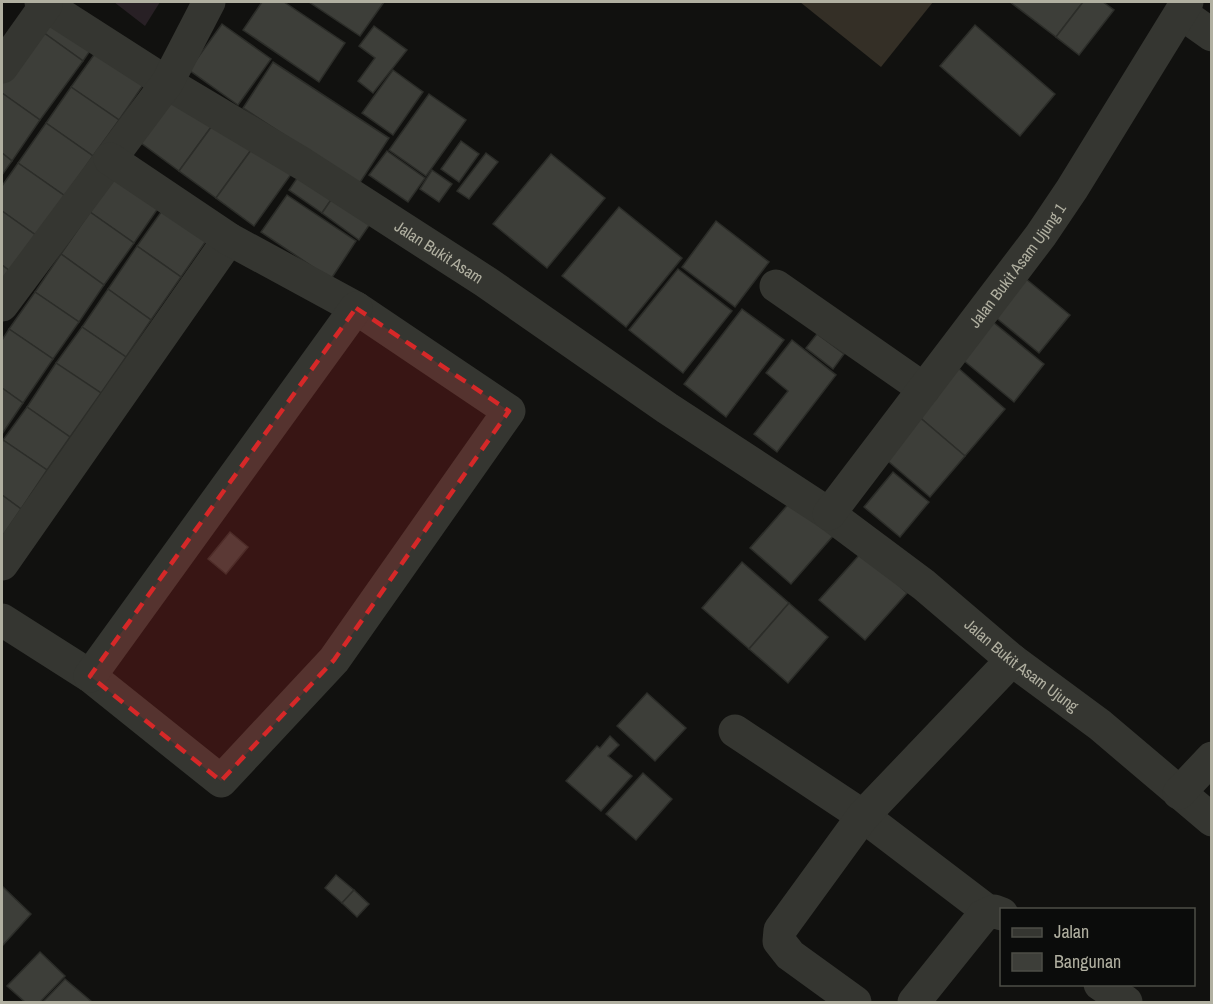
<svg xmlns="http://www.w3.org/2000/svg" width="1213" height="1004" font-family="'Archivo Narrow',sans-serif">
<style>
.green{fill:#282025}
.water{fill:#342f26}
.building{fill:#3d3e39;stroke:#2c2d29;stroke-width:1.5}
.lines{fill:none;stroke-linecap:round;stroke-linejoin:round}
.minor{stroke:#353631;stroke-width:33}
.marked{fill:#d62828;fill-opacity:0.2;stroke:#d62828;stroke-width:4.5;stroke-dasharray:12 8;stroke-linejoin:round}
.labels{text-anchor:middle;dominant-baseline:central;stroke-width:6;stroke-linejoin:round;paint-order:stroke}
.street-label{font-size:16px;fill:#b1b0a1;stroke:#0b0c0b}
</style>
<rect width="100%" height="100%" fill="#11110f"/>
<!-- green -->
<polygon class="green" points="114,2 160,2 145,26"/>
<!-- water -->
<polygon class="water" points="800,2 933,2 881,67"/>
<!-- building -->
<g class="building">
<polygon points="262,2 284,2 345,43 319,82 243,30"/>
<polygon points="309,2 384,2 360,36"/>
<polygon points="1010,2 1083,2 1056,37"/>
<polygon points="1083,2 1103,2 1114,10 1079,55 1056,37"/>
<polygon points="46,7 96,42 83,61 33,25"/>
<polygon points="222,24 271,59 238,105 189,70"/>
<polygon points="33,25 83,61 40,120 2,93 2,70"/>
<polygon points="975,25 1055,94 1020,136 940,66"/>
<polygon points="374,26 407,50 373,93 358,81 375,58 359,46"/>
<polygon points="101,45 148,78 119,120 71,87"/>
<polygon points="273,62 389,138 359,184 243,108"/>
<polygon points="393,70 423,92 393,135 362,113"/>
<polygon points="170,85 217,119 179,171 133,137"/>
<polygon points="71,87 119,120 93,156 46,123"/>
<polygon points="2,93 40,120 12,161 2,153"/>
<polygon points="429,94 466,120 426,176 389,150"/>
<polygon points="217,119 254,146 216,198 179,171"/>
<polygon points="46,123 93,156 65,196 18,163"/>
<polygon points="461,141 479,154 459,182 441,169"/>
<polygon points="254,146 292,173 254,226 216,198"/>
<polygon points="387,151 425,178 408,202 369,175"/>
<polygon points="2,153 12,161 2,175"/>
<polygon points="486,153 498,162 469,199 457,191"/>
<polygon points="551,154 605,198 547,268 493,224"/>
<polygon points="18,163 65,196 37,236 2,211 2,186"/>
<polygon points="432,170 452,184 439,202 420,189"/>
<polygon points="302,171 335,194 322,213 289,190"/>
<polygon points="117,173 161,204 134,243 90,212"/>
<polygon points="335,194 372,221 359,240 322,213"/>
<polygon points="287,195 356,241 331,279 261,232"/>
<polygon points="619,207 682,258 626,327 562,276"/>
<polygon points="164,208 208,238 181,277 137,246"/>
<polygon points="2,211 37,236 11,272 2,265"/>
<polygon points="90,212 134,243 104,285 61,254"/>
<polygon points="716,221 769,262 735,307 682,267"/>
<polygon points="137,246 181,277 151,320 108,289"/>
<polygon points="61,254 104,285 79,322 35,292"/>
<polygon points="2,265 11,272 2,286"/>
<polygon points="678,269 732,311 683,373 629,330"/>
<polygon points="1020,274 1070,315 1039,353 989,312"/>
<polygon points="108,289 151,320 126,357 82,327"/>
<polygon points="35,292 79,322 53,359 9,329"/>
<polygon points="742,309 784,340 726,417 684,384"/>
<polygon points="993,322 1044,364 1014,402 963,360"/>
<polygon points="82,327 126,357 101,393 56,363"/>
<polygon points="9,329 53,359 23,403 2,388 2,340"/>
<polygon points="817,334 844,354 833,369 806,348"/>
<polygon points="792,340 836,375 777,452 754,434 788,391 766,373"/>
<polygon points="56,363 101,393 70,437 27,407"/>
<polygon points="957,367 1005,409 965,456 917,415"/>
<polygon points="2,388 23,403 2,434"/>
<polygon points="27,407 70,437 47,470 3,440"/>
<polygon points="917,415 965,456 930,497 882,456"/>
<polygon points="3,440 47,470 21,509 2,495 2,443"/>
<polygon points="893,472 929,502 900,537 864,507"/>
<polygon points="2,495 21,509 2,537"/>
<polygon points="792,500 833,536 791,584 750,548"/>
<polygon points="230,532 248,547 226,574 208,559"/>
<polygon points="862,552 907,593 865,640 819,600"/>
<polygon points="742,562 789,603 749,649 702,608"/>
<polygon points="789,603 828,637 788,683 749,649"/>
<polygon points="647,693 686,728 655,761 617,726"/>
<polygon points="610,736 619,745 608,756 632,776 601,811 566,781 597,746 600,748"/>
<polygon points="643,773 672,799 636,840 606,814"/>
<polygon points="336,875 354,890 342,903 325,888"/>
<polygon points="2,886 31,914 2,946"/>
<polygon points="354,890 369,904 357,917 342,903"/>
<polygon points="40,952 65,976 40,1002 25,1002 7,986"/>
<polygon points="65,979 92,1002 43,1002"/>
</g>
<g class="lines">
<!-- minor -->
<g class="minor">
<path id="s1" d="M41 2 167 83 303 164 486 282 667 408 829 514 924 585 1012 660 1100 725 1212 820"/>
<polyline points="1181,13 1212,35"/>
<polyline points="2,67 46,5"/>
<polyline points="776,286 924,389"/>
<polyline points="2,305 167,83 209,2"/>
<path id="s2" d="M829 514 1041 235 1072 189 1187 2"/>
<polyline points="2,564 229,239"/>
<polyline points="2,620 90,676 221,781 334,660 509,411 356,308 229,239 110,159"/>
<polyline points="90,676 356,308"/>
<polyline points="735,731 863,816 989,912"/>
<polyline points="1179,793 1212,758"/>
<polyline points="1100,984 1126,1002"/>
<polyline points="855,1002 790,955 779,941 780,930 863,816 1012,660"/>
<polyline points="914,1002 983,916 994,911 1002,914"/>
</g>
</g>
<!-- marked area -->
<path class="marked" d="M356 308 509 411 334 660 221 781 90 676Z"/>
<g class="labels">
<!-- street labels -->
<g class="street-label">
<text stroke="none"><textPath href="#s1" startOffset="470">Jalan Bukit Asam</textPath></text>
<text stroke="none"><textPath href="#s2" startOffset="312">Jalan Bukit Asam Ujung 1</textPath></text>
<text stroke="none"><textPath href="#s1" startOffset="1185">Jalan Bukit Asam Ujung</textPath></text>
</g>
</g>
<!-- border -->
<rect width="1213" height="1004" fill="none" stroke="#b1b0a1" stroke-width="6"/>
<!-- legend -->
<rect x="1000" y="908" width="195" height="78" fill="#0b0c0b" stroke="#4d4e47" stroke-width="1.5"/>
<rect x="1012" y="928" width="30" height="9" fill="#353631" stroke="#4d4e47" stroke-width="1.5"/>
<text x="1054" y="938" font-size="18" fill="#b1b0a1">Jalan</text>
<rect x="1012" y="953" width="30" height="18" fill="#3d3e39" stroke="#4d4e47" stroke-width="1.5"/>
<text x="1054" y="968" font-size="18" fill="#b1b0a1">Bangunan</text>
</svg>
